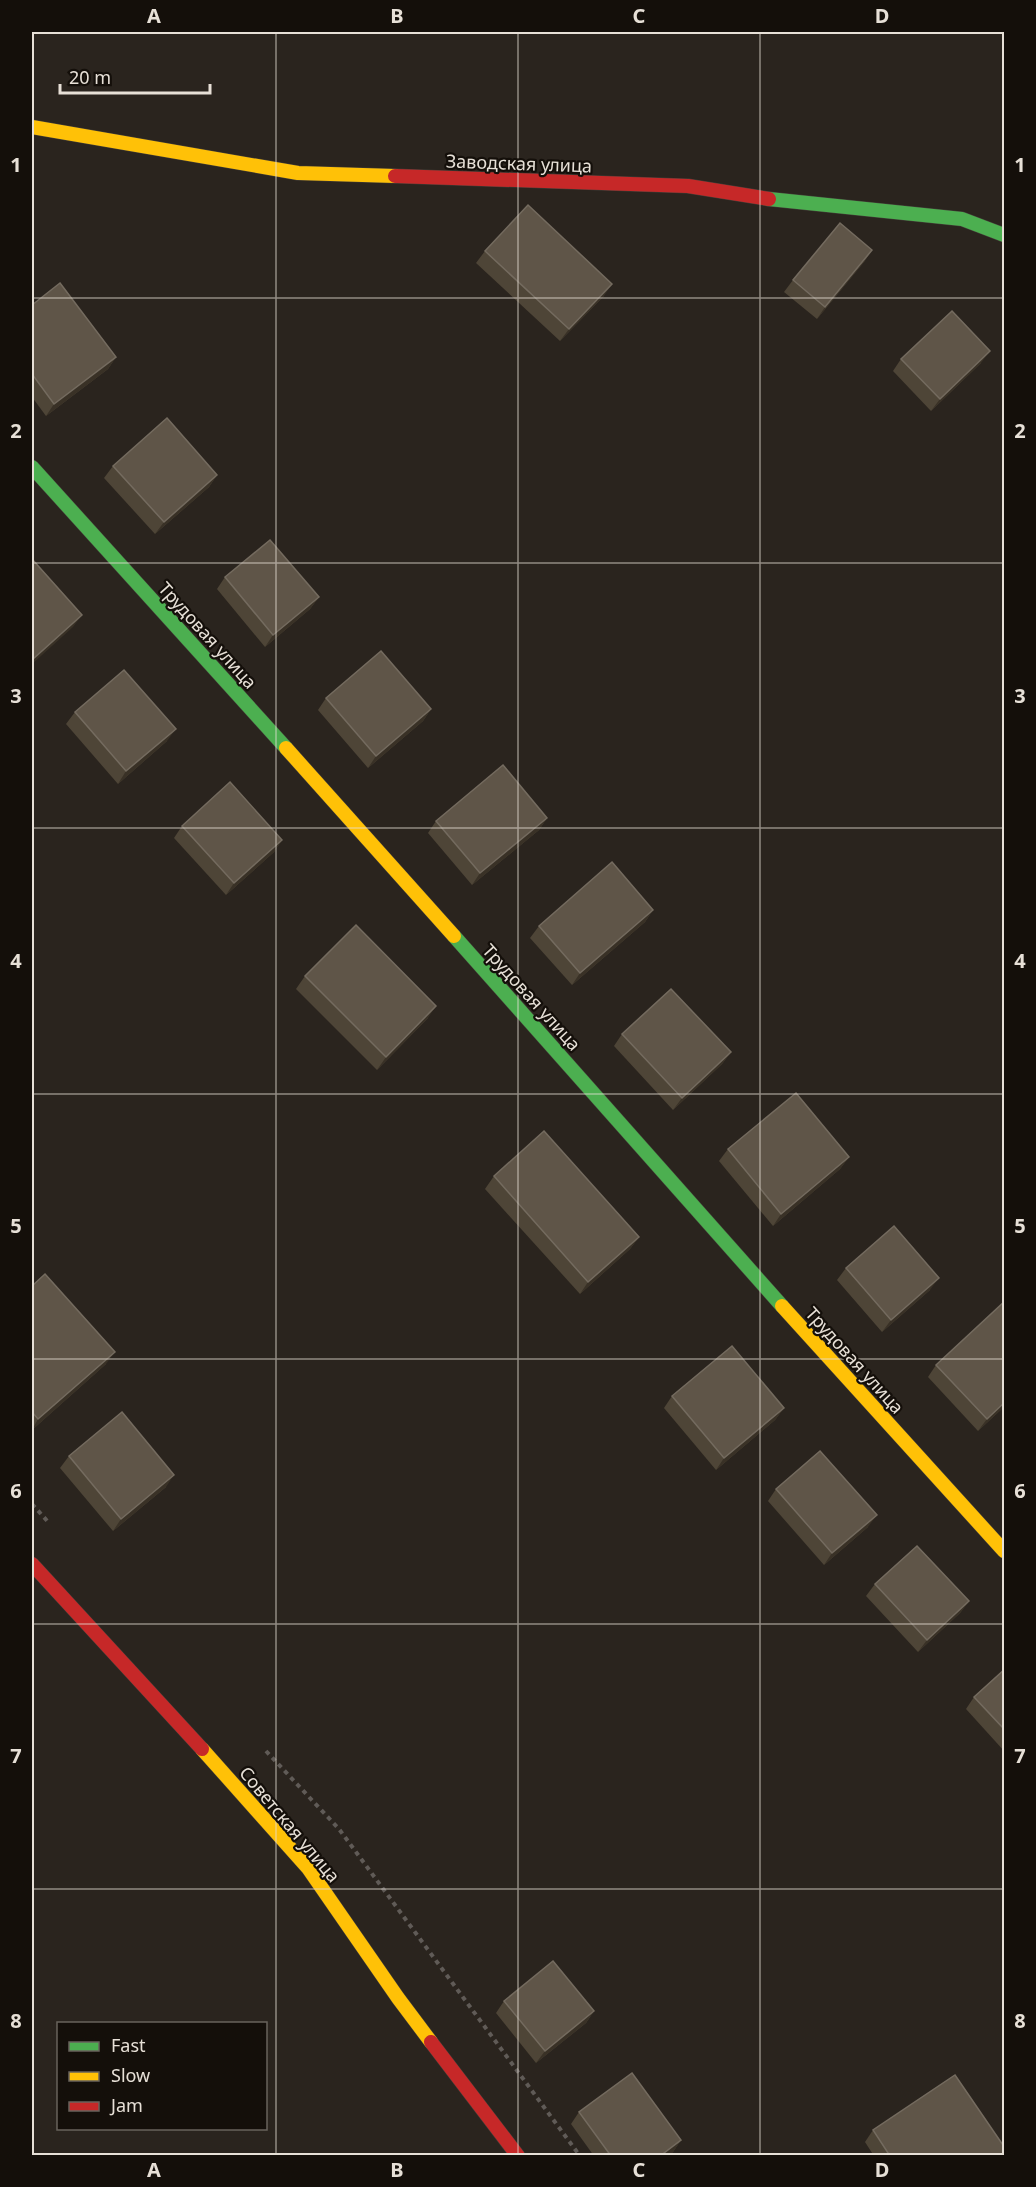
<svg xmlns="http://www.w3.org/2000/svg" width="1036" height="2187" font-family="'Noto Sans',sans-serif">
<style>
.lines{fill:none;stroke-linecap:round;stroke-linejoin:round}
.fast-casing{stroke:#45403a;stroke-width:15}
.slow-casing{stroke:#45403a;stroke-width:15}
.jam-casing{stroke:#45403a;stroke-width:15}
.path{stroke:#605b57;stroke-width:4;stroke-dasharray:4.5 4.5;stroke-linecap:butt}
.fast{stroke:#4caf50;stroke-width:14}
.slow{stroke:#ffc107;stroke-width:14}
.jam{stroke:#c62828;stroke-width:14}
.wall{fill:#4e4537}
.shaded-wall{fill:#393126}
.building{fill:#5f5548;stroke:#746b5f;stroke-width:1.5}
.grid{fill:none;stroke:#e7e0d7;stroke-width:1.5;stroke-opacity:0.55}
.labels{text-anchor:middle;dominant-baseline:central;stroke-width:4.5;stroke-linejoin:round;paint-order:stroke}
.street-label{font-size:18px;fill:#e7e0d7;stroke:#140f0a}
.neatline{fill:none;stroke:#e7e0d7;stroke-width:2}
.grid-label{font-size:20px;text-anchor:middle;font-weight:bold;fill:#e7e0d7}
</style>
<rect width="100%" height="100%" fill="#2a241e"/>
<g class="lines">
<!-- fast casing -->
<g class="fast-casing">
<g id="fast">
<polyline points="769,199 962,219 1004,235"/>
<polyline points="32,467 286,748"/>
<polyline points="454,936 782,1306"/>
</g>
</g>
<!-- slow casing -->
<g class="slow-casing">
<g id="slow">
<polyline points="32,127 298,173 395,176"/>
<polyline points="286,748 454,936"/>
<polyline points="782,1306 1004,1551"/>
<polyline points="202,1749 308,1868 398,1998 431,2042"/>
</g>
</g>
<!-- jam casing -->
<g class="jam-casing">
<g id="jam">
<polyline points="395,176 688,186 769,199"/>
<polyline points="32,1564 202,1749"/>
<polyline points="431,2042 518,2156"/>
</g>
</g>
<!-- path -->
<g class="path">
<polyline points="32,1504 50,1524"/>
<polyline points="266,1751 339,1829 580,2156"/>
</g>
<!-- fast -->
<use href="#fast" class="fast"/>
<!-- slow -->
<use href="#slow" class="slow"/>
<!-- jam -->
<use href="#jam" class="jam"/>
</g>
<!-- wall -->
<g class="wall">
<polygon points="872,250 864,262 817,319 784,292 793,280"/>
<polygon points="485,251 604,296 560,341 476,263"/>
<polygon points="32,305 116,357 108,369 46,416 32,397"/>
<polygon points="901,359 981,363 931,411 893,371"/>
<polygon points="113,466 217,475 209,487 155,534 104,478"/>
<polygon points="225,577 319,597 310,609 265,647 217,589"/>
<polygon points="326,698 431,709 423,721 368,768 318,710"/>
<polygon points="75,712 167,741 118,784 66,724"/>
<polygon points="547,818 539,830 472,885 428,833 436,821"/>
<polygon points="182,826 282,840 274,852 226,895 174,838"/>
<polygon points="653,910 645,922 572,985 530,938 539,926"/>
<polygon points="305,976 428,1018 377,1070 296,989"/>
<polygon points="622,1034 731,1052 722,1064 673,1110 614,1046"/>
<polygon points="728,1149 849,1157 840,1169 773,1226 719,1161"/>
<polygon points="494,1176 639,1237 630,1249 580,1294 485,1189"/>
<polygon points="846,1268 930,1290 882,1332 837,1280"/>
<polygon points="32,1286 106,1364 32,1430"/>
<polygon points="1005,1301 1005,1406 978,1431 928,1377 936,1365"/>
<polygon points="672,1396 784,1408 775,1420 716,1470 664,1408"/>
<polygon points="69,1456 166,1487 113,1531 60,1468"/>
<polygon points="776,1489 868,1527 824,1565 768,1501"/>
<polygon points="875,1584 969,1601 960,1613 918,1652 866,1596"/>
<polygon points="1005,1669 1005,1752 966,1709 974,1697"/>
<polygon points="504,2001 594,2011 586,2023 536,2063 496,2013"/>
<polygon points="579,2112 681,2140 673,2152 668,2156 594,2156 571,2124"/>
<polygon points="873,2130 1005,2156 874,2156 865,2142"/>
</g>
<!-- shaded-wall -->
<g class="shaded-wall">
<polygon points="872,250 864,262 817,319 825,307"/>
<polygon points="612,284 604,296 560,341 569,329"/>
<polygon points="990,351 981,363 931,411 940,399"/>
<polygon points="116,357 108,369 46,416 54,404"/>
<polygon points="217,475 209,487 155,534 164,522"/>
<polygon points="319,597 310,609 265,647 273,635"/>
<polygon points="82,615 73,627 32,664 32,660 33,659"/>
<polygon points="431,709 423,721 368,768 376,756"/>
<polygon points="176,729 167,741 118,784 126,771"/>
<polygon points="547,818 539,830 472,885 480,873"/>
<polygon points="282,840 274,852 226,895 234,883"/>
<polygon points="653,910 645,922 572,985 580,973"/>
<polygon points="436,1006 428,1018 377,1070 386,1057"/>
<polygon points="731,1052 722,1064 673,1110 682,1098"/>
<polygon points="849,1157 840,1169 773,1226 781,1214"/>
<polygon points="639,1237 630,1249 580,1294 588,1282"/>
<polygon points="939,1278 930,1290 882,1332 891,1320"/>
<polygon points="115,1352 106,1364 32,1430 38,1419"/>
<polygon points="1005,1402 1005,1406 978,1431 987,1419"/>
<polygon points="784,1408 775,1420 716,1470 724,1458"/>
<polygon points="174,1475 166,1487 113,1531 121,1519"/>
<polygon points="877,1515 868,1527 824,1565 832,1553"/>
<polygon points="969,1601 960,1613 918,1652 927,1640"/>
<polygon points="594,2011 586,2023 536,2063 545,2051"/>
<polygon points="681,2140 673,2152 668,2156 660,2156"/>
</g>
<!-- building -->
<g class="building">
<polygon points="528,205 612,284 569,329 485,251"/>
<polygon points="840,223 872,250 825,307 793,280"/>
<polygon points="60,283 116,357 54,404 32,374 32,305"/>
<polygon points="952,311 990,351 940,399 901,359"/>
<polygon points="167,418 217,475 164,522 113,466"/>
<polygon points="270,540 319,597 273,635 225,577"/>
<polygon points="32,559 82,615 33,659 32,657"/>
<polygon points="381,651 431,709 376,756 326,698"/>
<polygon points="124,670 176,729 126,771 75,712"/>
<polygon points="503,765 547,818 480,873 436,821"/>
<polygon points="230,782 282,840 234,883 182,826"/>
<polygon points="612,862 653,910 580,973 539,926"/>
<polygon points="356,925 436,1006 386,1057 305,976"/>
<polygon points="671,989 731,1052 682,1098 622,1034"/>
<polygon points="796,1093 849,1157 781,1214 728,1149"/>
<polygon points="544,1131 639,1237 588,1282 494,1176"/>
<polygon points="894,1226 939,1278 891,1320 846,1268"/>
<polygon points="45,1274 115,1352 38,1419 32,1412 32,1286"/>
<polygon points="1005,1301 1005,1402 987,1419 936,1365"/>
<polygon points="732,1346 784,1408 724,1458 672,1396"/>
<polygon points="122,1412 174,1475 121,1519 69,1456"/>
<polygon points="820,1451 877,1515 832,1553 776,1489"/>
<polygon points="917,1546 969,1601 927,1640 875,1584"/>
<polygon points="1005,1669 1005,1730 974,1697"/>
<polygon points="553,1961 594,2011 545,2051 504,2001"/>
<polygon points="632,2073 681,2140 660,2156 611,2156 579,2112"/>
<polygon points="955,2075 1005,2148 1005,2156 890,2156 873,2130"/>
</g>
<!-- grid -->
<path class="grid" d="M276 32V2156M518 32V2156M760 32V2156M32 298H1004M32 563H1004M32 828H1004M32 1094H1004M32 1359H1004M32 1624H1004M32 1889H1004"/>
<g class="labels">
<!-- street labels -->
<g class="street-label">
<text transform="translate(519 163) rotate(2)">Заводская улица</text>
<text transform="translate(208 635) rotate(48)">Трудовая улица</text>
<text transform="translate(532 997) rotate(48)">Трудовая улица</text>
<text transform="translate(855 1360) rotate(48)">Трудовая улица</text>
<text transform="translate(290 1824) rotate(50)">Советская улица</text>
</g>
</g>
<!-- border -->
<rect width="1036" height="2187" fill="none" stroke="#140f0a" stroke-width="66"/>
<!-- legend -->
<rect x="57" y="2022" width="210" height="108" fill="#140f0a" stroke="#68635c" stroke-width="1.5"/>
<rect x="69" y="2042" width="30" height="9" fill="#4caf50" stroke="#68635c" stroke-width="1.5"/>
<text x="111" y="2052" font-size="18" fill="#e7e0d7">Fast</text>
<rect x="69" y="2072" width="30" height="9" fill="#ffc107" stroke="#68635c" stroke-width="1.5"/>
<text x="111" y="2082" font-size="18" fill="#e7e0d7">Slow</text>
<rect x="69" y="2102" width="30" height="9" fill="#c62828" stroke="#68635c" stroke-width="1.5"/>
<text x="111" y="2112" font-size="18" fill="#e7e0d7">Jam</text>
<!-- scale -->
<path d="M60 84v9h150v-9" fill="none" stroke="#e7e0d7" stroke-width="3"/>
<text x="69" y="84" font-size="18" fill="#e7e0d7" stroke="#140f0a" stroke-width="4.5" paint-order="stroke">20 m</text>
<rect x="33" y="33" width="970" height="2121" class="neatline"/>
<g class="grid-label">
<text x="154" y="23">A</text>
<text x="397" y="23">B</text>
<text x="639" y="23">C</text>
<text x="882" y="23">D</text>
<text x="16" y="172">1</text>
<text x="1020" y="172">1</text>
<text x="16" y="438">2</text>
<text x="1020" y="438">2</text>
<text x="16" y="703">3</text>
<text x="1020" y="703">3</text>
<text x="16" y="968">4</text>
<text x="1020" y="968">4</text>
<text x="16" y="1233">5</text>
<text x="1020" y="1233">5</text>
<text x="16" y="1498">6</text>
<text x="1020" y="1498">6</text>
<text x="16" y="1763">7</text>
<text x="1020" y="1763">7</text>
<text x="16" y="2028">8</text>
<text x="1020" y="2028">8</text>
<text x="154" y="2177">A</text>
<text x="397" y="2177">B</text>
<text x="639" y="2177">C</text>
<text x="882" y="2177">D</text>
</g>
</svg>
